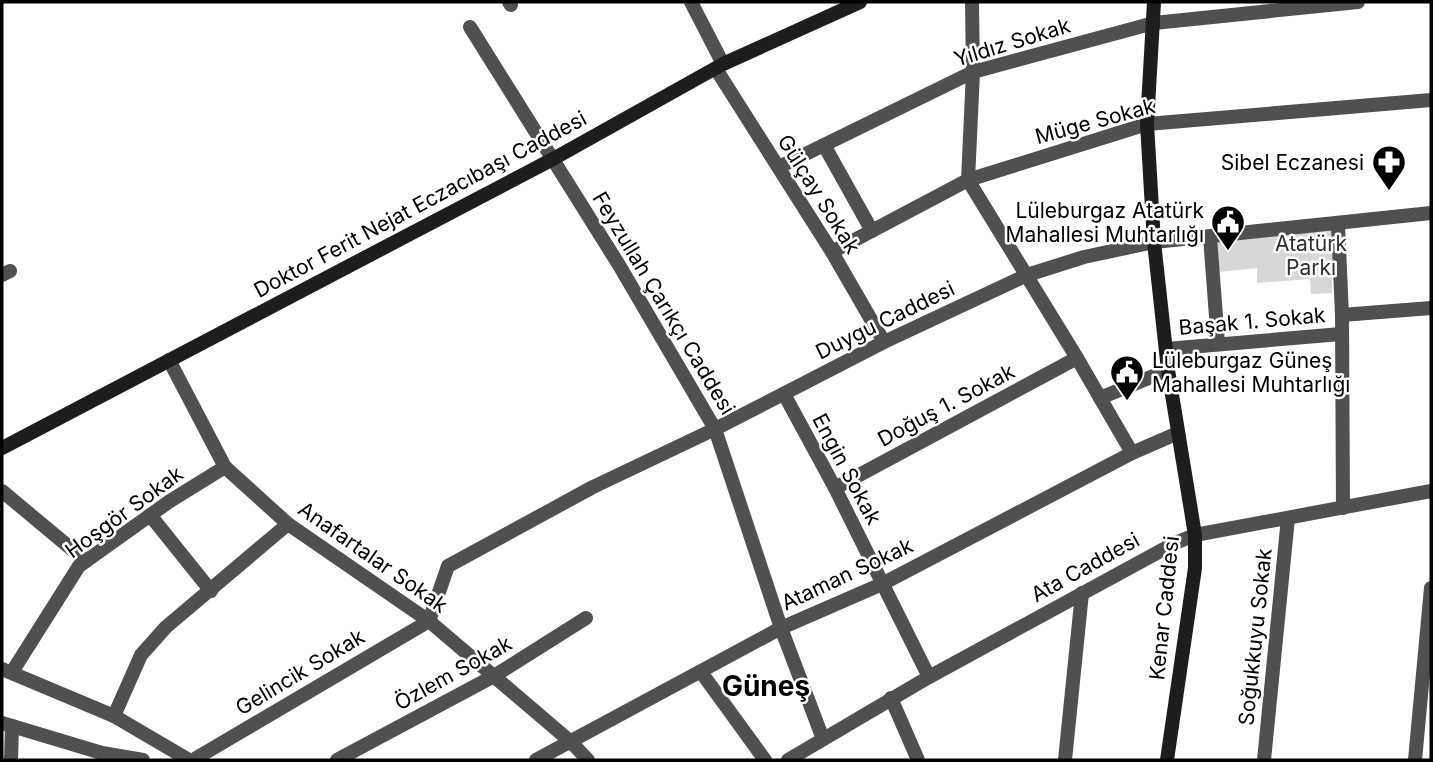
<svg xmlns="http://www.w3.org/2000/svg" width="1433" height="762" font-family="Inter,sans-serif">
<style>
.green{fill:#d7d7d7}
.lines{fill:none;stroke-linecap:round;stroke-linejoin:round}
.minor{stroke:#505050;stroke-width:14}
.tertiary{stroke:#505050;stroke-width:14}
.secondary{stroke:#1d1d1d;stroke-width:14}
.labels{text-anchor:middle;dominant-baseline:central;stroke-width:5;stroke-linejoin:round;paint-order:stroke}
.street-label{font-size:21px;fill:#000;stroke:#fff}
.poi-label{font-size:21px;fill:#000;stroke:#fff;text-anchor:end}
.park-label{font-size:21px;fill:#2e2e2e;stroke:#fff}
.district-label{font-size:28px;font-weight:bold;fill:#000;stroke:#fff}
</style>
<rect width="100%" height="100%" fill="#fff"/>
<!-- green -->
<polygon class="green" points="1336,229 1335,277 1332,278 1332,293 1311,294 1310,279 1257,283 1257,268 1219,272 1216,241"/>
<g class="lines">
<!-- minor -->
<g class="minor">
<polyline points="509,2 511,5"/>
<polyline points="972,2 973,72 968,180 1077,358 1132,453"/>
<polyline points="470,27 619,265 715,429 781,628 823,739"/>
<polyline points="716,69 832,252 884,342"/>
<polyline points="824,145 872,231"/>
<polyline points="779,167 973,72 1154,23 1358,2"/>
<polyline points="1338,225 1342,315 1343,508"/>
<polyline points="1210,237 1218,343"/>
<polyline points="832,252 968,180 1147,124 1431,100"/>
<polyline points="2,275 10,271"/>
<polyline points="1342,315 1431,308"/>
<polyline points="1166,349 1341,334"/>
<polyline points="169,360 225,467 288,524 429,621 571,742 588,760"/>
<polyline points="784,394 835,488 929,677"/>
<polyline points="1100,398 1168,370"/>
<polyline points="835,488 1077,358"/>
<polyline points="2,491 86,561"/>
<polyline points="150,515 211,591"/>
<polyline points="2,669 114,716 189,760"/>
<polyline points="12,672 79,566 170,501 225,467"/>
<polyline points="701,672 765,760"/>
<polyline points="891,698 918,760"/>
<polyline points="114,716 141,655 166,627 288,524"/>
<polyline points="2,723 102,753 143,760"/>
<polyline points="11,760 12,726"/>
<polyline points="193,760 429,621 448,566 593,487 715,429 884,342 1027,275 1084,257 1154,242 1431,213"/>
<polyline points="337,760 494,676 586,618"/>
<polyline points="536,760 781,628 882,584 1132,453 1178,433"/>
<polyline points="1065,760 1082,593"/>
<polyline points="1264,760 1288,518"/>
<polyline points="1415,760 1431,588"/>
</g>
<!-- tertiary -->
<g class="tertiary">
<polyline points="691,2 723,64"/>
<polyline points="788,760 929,677 1175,543 1195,535 1431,491"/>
</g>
<!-- secondary -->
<g class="secondary">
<polyline points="1154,2 1147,124 1154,242 1168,370 1195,535 1195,568 1167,760"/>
<polyline points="2,448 553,159 723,64 860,2"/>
</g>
</g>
<!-- icons -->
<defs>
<g id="pharmacy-pin" transform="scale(1.75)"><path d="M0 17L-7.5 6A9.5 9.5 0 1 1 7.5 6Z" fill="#000" stroke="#fff"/><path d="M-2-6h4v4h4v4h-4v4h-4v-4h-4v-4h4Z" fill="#fff"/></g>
<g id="civic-pin" transform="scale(1.75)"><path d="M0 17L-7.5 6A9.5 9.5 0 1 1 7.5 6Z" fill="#000" stroke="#fff"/><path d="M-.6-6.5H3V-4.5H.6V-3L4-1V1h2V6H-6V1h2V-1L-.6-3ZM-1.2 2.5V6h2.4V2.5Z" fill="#fff"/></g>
</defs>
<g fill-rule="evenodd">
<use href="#pharmacy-pin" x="1389" y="162"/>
<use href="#civic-pin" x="1228" y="222"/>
<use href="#civic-pin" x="1127" y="372"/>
</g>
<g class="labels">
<!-- street labels -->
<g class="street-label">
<text transform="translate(1012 42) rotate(-17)">Yıldız Sokak</text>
<text transform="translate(1095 121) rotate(-15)">Müge Sokak</text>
<text transform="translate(819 194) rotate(58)">Gülçay Sokak</text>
<text transform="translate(420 204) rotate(-28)">Doktor Ferit Nejat Eczacıbaşı Caddesi</text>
<text transform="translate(664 303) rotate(59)">Feyzullah Çarıkçı Caddesi</text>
<text transform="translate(885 320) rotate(-26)">Duygu Caddesi</text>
<text transform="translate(1252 321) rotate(-5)">Başak 1. Sokak</text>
<text transform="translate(946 405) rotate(-28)">Doğuş 1. Sokak</text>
<text transform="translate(847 469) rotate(62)">Engin Sokak</text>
<text transform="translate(124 512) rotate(-36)">Hoşgör Sokak</text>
<text transform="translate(373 557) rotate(35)">Anafartalar Sokak</text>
<text transform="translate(1085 567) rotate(-29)">Ata Caddesi</text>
<text transform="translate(847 574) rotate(-25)">Ataman Sokak</text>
<text transform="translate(1164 608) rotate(-84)">Kenar Caddesi</text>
<text transform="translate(1255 637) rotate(-84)">Soğukkuyu Sokak</text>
<text transform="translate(300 672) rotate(-31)">Gelincik Sokak</text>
<text transform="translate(453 673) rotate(-29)">Özlem Sokak</text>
</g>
<!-- poi labels -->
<g class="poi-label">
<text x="1364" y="162">Sibel Eczanesi</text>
<text x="1204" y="210">Lüleburgaz Atatürk<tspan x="1204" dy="24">Mahallesi Muhtarlığı</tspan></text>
<text x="1152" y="360" text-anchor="start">Lüleburgaz Güneş<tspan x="1152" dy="24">Mahallesi Muhtarlığı</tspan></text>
</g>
<!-- park labels -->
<g class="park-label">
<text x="1311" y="243">Atatürk<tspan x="1311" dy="24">Parkı</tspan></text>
</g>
<!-- district labels -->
<g class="district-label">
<text x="766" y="686">Güneş</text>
</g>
</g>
<!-- border -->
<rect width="1433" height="762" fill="none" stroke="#000000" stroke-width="7"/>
</svg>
